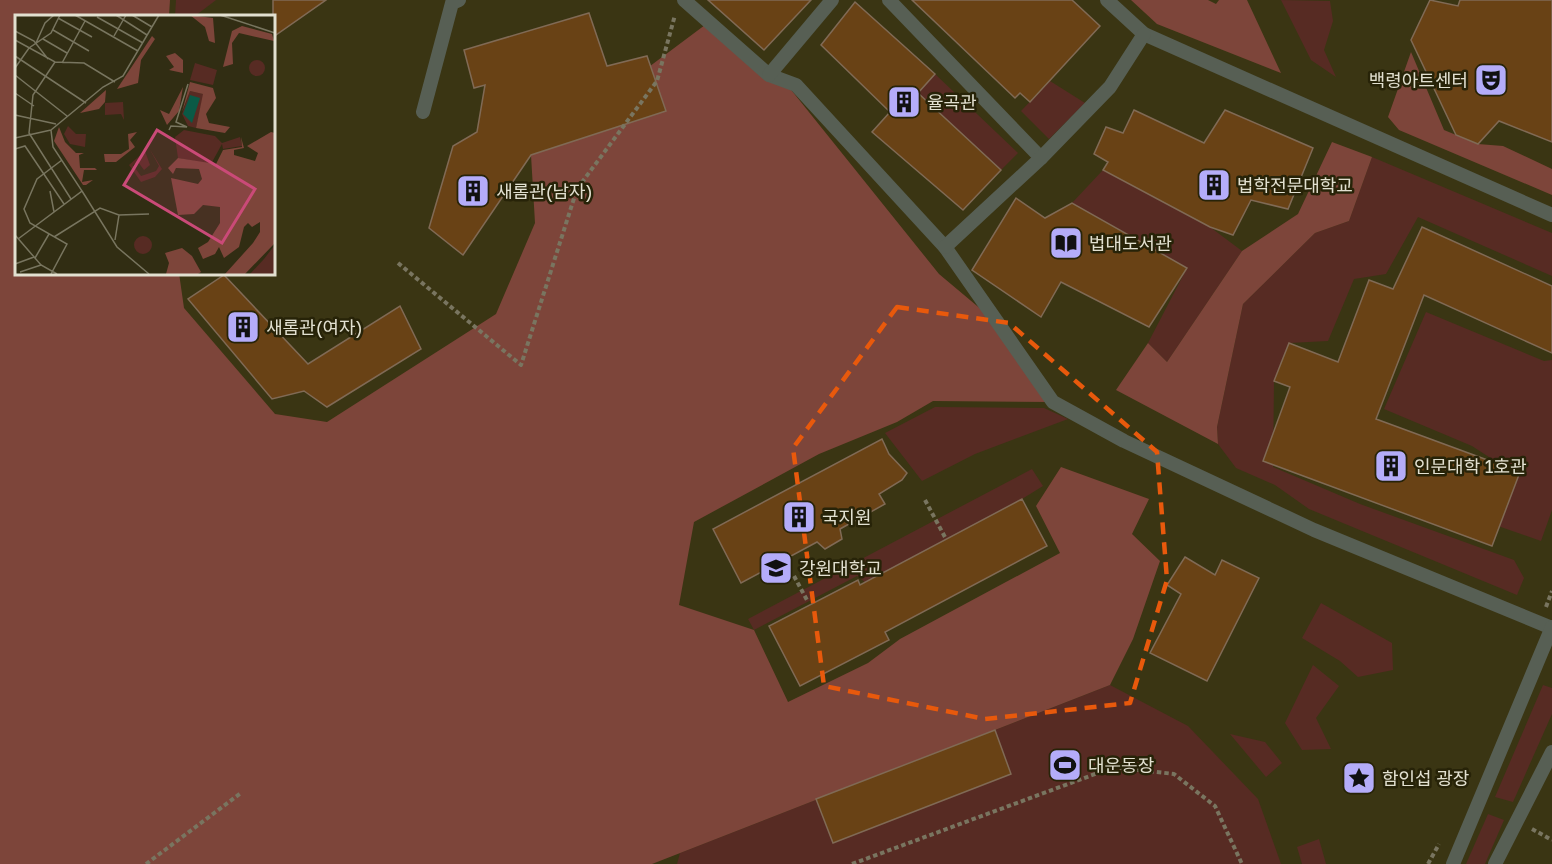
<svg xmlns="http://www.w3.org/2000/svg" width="1552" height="864" font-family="'Golos Text','Noto Sans KR',sans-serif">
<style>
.built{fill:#3a3513;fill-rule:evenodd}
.green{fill:#572b23}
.forest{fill:#7d453a}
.building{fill:#694215;stroke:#806a55;stroke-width:1.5}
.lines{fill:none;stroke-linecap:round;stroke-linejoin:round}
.path{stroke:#797560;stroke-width:4;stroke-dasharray:4.5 3;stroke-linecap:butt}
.service{stroke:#575f54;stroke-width:14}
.marked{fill:none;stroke:#e8590c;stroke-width:4.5;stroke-dasharray:12 8;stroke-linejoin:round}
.labels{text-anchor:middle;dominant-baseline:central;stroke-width:5;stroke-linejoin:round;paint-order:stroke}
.poi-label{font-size:18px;fill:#e2e0d0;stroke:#272308;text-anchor:start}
.inset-road{fill:none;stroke:#78755f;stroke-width:1.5}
.view{fill:#ca4a78;fill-opacity:0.15;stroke:#ca4a78;stroke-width:3}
.inset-edge{fill:none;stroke:#e2e0d0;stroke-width:3}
</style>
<rect width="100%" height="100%" fill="#312d13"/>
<!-- built -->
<path class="built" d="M0 0H1552V864H0ZM16 16H273V273H16Z"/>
<!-- green -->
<g class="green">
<polygon points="176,0 216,0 195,16 175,16"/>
<polygon points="1281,0 1330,1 1333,21 1324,50 1336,77 1311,60"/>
<polygon points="935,74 1018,153 1001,170 918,93"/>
<polygon points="1050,81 1085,103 1049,139 1021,111"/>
<polygon points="1372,157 1552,233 1552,276 1418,217 1386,274 1354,279 1328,341 1289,343 1274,381 1273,467 1360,504 1514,560 1524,578 1517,595 1309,509 1275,485 1236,468 1218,444 1217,427 1243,304 1315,233 1349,221"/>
<polygon points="1103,170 1210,227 1242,251 1167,362 1148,343 1187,268 1072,203"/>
<polygon points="1426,312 1544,361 1552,360 1552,510 1541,541 1498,526 1512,472 1472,446 1384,409"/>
<polygon points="935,407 1044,408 1068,419 975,454 922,481 885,433"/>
<polygon points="1032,469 1043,486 1022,499 866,583 857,576 754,630 748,619"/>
<polygon points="1321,603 1392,643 1393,670 1358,677 1340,661 1302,638"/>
<polygon points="1313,665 1339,686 1316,718 1331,749 1302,750 1285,723"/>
<polygon points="1110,685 1188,726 1258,799 1281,864 677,864 680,853"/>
<polygon points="1543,685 1552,688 1552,714 1513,802 1495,797"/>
<polygon points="1230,734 1265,742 1282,763 1266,777"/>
<polygon points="1488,814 1504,820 1485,864 1466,864"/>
<polygon points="1319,839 1326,864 1302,864 1297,847"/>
</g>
<!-- forest -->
<g class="forest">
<polygon points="0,0 170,0 169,16 16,16 16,273 179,273 184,308 275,414 327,422 496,314 535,223 531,155 709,22 784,81 939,274 995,321 1053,402 933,401 897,422 819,454 694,522 679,605 754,630 788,702 868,663 900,639 1060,553 1036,506 1061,467 1149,499 1132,534 1160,561 1133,639 1110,685 652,864 0,864"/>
<polygon points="1131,0 1208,0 1216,4 1219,0 1247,0 1281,73 1157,24"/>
<polygon points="1411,52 1444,130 1478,144 1503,146 1552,169 1552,195 1399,130 1388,117"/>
<polygon points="1332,142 1372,157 1349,221 1315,233 1243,304 1217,427 1218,444 1116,390 1148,343 1167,362 1242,251 1298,214"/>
</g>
<!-- building -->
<g class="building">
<polygon points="273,0 326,0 273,37"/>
<polygon points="708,0 811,0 764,50"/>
<polygon points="912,0 1072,0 1100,26 1030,102 1020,93 1015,98"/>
<polygon points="1430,0 1458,6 1460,0 1552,0 1552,142 1499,121 1478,144 1456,135 1411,40"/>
<polygon points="855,2 935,74 918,93 1001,170 963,210 872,132 890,112 821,45"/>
<polygon points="589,13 607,66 647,56 666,111 531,155 463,255 429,228 453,146 477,132 485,85 474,88 464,50"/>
<polygon points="1134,110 1204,143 1225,110 1313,148 1288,209 1251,200 1233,235 1210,227 1103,170 1108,162 1094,154 1106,127 1123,133"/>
<polygon points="1016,198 1045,218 1072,203 1187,268 1149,327 1061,282 1041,317 972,270"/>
<polygon points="1422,227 1552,286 1552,353 1424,295 1376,419 1520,472 1492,546 1263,461 1290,387 1274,381 1289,343 1338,362 1369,280 1393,289"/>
<polygon points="224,275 308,364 400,306 421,349 327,407 304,391 272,399 188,299"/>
<polygon points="882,439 889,454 907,473 902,480 879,494 885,504 840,529 842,539 825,549 817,542 741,583 713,529"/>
<polygon points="1022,499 1047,546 885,632 889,640 800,686 769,626 858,580 860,585"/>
<polygon points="1185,557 1215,575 1222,560 1259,578 1207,681 1150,653 1181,594 1167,585"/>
<polygon points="995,730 1011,774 833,843 816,799"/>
</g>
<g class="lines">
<!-- path -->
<g class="path">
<polyline points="398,263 521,365 577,189 657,81 675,15"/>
<polyline points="925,500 946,539"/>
<polyline points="794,576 808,602"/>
<polyline points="1546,607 1552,591"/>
<polyline points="1532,829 1552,840"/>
<polyline points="146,864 241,793"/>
<polyline points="852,864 1114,767 1174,774 1215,806 1242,864"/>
<polyline points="1428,864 1439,844"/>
</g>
<!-- service -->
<g class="service">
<polyline points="684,0 769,75 796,85 945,247 1053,402 1124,441 1314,530 1552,628"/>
<polyline points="889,0 1041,158"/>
<polyline points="1107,0 1144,34 1552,215"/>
<polyline points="769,75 832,0"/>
<polyline points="423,112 452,3 459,0"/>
<polyline points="945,247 1041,158 1110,87 1144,34"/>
<polyline points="1453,864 1552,627"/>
<polyline points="1495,864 1552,752"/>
</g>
</g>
<!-- marked area -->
<path class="marked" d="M897 307 1009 323 1157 452 1167 580 1130 703 985 719 824 686 793 448Z"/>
<!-- icons -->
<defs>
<g id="theatre-square" transform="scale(1.725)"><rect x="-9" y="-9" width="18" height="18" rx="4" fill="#b4acf9" stroke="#272308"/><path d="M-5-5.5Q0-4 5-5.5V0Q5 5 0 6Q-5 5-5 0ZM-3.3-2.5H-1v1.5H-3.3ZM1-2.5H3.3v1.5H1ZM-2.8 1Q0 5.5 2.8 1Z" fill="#111"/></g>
<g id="building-square" transform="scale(1.725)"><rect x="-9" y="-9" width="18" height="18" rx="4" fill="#b4acf9" stroke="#272308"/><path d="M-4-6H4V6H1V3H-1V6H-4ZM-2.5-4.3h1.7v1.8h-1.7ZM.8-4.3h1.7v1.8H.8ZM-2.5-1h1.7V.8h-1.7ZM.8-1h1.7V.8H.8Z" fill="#111"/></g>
<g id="library-square" transform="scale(1.725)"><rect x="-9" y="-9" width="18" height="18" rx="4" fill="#b4acf9" stroke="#272308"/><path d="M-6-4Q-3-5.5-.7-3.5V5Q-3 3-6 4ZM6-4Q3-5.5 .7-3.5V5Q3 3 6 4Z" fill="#111"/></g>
<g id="university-square" transform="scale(1.725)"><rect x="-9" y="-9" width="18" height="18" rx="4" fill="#b4acf9" stroke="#272308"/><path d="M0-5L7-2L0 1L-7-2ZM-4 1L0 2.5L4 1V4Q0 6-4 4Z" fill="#111"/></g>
<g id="stadium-square" transform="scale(1.725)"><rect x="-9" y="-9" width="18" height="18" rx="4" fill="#b4acf9" stroke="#272308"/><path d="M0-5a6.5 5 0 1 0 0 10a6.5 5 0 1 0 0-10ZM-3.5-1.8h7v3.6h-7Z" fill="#111"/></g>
<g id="sight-square" transform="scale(1.725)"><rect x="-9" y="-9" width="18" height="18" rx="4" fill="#b4acf9" stroke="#272308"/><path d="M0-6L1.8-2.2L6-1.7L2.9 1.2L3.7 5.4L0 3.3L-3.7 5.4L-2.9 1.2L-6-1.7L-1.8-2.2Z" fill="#111"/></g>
</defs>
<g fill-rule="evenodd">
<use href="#theatre-square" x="1491" y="80"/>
<use href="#building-square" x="904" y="102"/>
<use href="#building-square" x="1214" y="185"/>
<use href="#building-square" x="473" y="191"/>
<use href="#library-square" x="1066" y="243"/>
<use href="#building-square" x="243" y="327"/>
<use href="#building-square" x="1391" y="466"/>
<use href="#building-square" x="799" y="517"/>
<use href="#university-square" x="776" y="568"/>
<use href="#stadium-square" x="1065" y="765"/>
<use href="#sight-square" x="1359" y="778"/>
</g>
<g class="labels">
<!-- poi labels -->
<g class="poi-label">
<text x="1468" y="80" text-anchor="end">백령아트센터</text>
<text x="927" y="102">율곡관</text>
<text x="1237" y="185">법학전문대학교</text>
<text x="496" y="191">새롬관(남자)</text>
<text x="1089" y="243">법대도서관</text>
<text x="266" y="327">새롬관(여자)</text>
<text x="1414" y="466">인문대학 1호관</text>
<text x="822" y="517">국지원</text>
<text x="799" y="568">강원대학교</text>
<text x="1088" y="765">대운동장</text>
<text x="1382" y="778">함인섭 광장</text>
</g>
</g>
<!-- overview -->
<g transform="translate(15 15)">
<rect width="260" height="260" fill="#312d13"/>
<path d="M234 53a8 8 0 1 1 16 0a8 8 0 1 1-16 0ZM180 48 202 55 198 70 175 65ZM175 76 189 79 181 113 173 111 167 99ZM108 87 109 105 106 99 90 100V88ZM53 111 61 119H71L70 132 55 129 49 119ZM169 115 200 121 207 128 225 122 227 131 208 134 207 129 196 149 163 143 160 122ZM134 133 147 154 140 162 126 167 114 150 130 136 135 150 129 155 123 147 118 150 126 161 141 156 144 151ZM119 230a9 9 0 1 1 18 0a9 9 0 1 1-18 0ZM259 231V259H235L249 244Z" fill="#572b23"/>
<path d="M175 0 198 3 200 28 194 26 190 12ZM227 11 257 19 259 26 224 18 217 28 218 49 208 52 217 16ZM137 21 140 24 126 45 123 68 102 74ZM160 38 168 45V58L154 55 159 52 151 41ZM175 67 198 73 201 83 191 99 194 108 215 112 210 118 181 113 188 79 175 76 167 97ZM168 72 164 96 152 110 145 95 154 99ZM91 75 90 87 84 94 65 98ZM44 112 50 127 61 138H69L64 140 65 153H80L82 155H69L67 167 78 165 71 170H68L39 126ZM122 117 115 125 120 132 101 147H90L89 139H106L114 134 113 119ZM256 117 260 118 259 229 230 259H210L238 228 245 217V207L237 212 233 208 229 212 224 232 209 243 204 232 200 239 188 244 183 233 193 227 205 208V192L188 190 179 199 163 200 156 163 183 169 187 164 184 154 161 153 158 159 153 153 163 143 201 149 208 135 227 132 226 122 229 133 219 135V140L240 146 243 138 232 131ZM167 233 177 241 186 257 183 259H151L154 248 150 238Z" fill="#7d453a"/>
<path d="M175 80 185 83 177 108 168 99Z" fill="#0a5a46"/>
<path class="inset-road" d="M60 0 123 36M101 0 132 20M117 0 137 12M205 0 260 18M82 2 128 28M43 3 77 22M38 15 74 36M0 16 19 26 33 44M99 21 111 0M28 24 52 38M0 25 40 47 69 48 100 67M21 28 30 8 39 0M0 41 71 88M40 47 18 80 14 118 56 184M47 48 70 6M0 53 14 33 36 18 45 0M0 60 52 101M0 78 19 91M0 100 41 109M154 115 156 111 172 112 161 107 173 69M0 123 36 115M0 134 10 131 49 189M35 176 39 197M67 176 102 232 134 259M104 200 134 199M0 220 26 250 42 259M39 222 85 193 104 200 100 225M3 224 67 176 38 132 36 115 88 72 108 61 144 0M20 243 34 219M0 249 19 242M5 257 26 250M36 259 52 229 15 208 9 194 22 164 47 145"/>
<path class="view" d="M142 115 240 174 207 228 109 170Z"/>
<rect width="260" height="260" class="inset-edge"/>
</g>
</svg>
